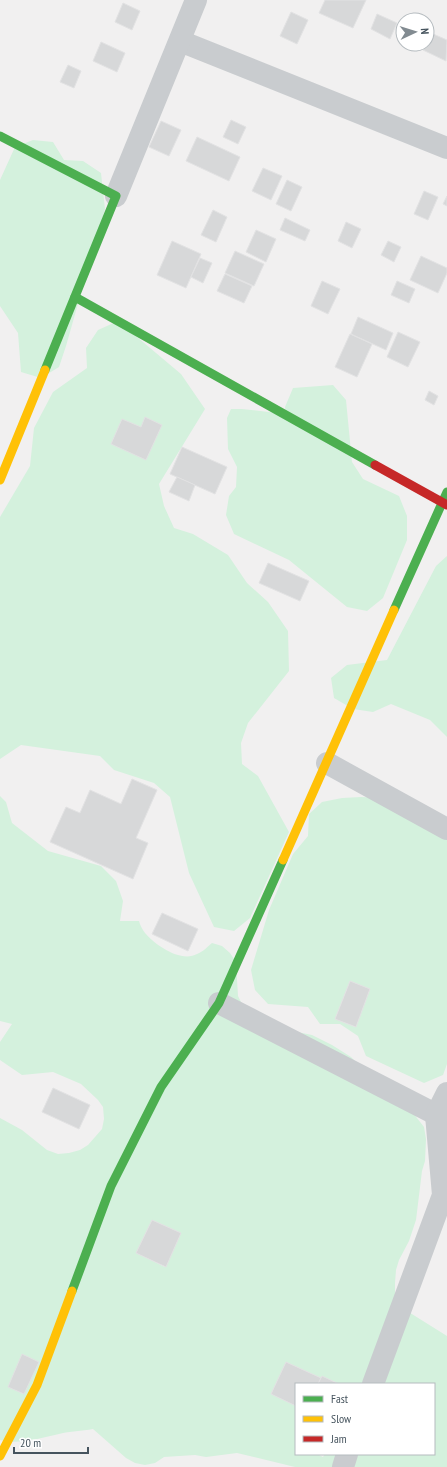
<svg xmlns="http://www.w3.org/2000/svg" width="447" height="1467" font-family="'PT Sans Narrow',sans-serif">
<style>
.green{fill:#d4f1dd;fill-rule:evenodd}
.building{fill:#d7d8d9;stroke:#e2e2e3}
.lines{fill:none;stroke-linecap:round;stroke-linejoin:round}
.street{stroke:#c9cccf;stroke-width:22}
.fast{stroke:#4caf50;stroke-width:9}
.slow{stroke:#ffc107;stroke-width:9}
.jam{stroke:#c62828;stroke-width:9}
</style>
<rect width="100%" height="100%" fill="#f1f0f0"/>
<!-- green -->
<g class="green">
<polygon points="33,140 53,142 64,160 83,161 101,173 105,209 66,346 59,367 41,378 21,372 18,333 0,306 0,180 15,147"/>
<polygon points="118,321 181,374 205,409 159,484 164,506 174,528 193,534 228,555 247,583 268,602 288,631 289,671 248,723 241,743 242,764 258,776 289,832 250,918 234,931 214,927 189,873 170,797 154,783 114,770 100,756 21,745 0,759 0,517 30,466 34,428 53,392 87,368 86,348 98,330"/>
<polygon points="333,385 346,400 352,462 363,479 399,496 407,516 407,540 383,598 367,611 347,607 289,560 234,534 226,515 229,496 236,487 237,467 228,449 227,418 231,409 242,409 286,414 285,407 293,388"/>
<polygon points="447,556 447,737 430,720 391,704 373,712 353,709 334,698 331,678 347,665 387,660 436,566"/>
<path d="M0 796 6 802 12 823 48 851 101 866 116 881 123 901 120 921H139C140 925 142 929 145 933 155 945 181 963 197 954 203 952 208 946 212 943L222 946 230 953 236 962 238 996 243 1006 268 1026 312 1035 332 1045 351 1057 383 1089 410 1109 424 1127 426 1139 425 1161 422 1171 416 1220 409 1241 399 1260 396 1270 395 1283V1293L407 1311 447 1336V1467H295L237 1453 206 1457 195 1455 164 1457 155 1463 145 1465 135 1463 126 1458 93 1429C82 1431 70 1431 59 1434 40 1438 20 1445 0 1440V1118L22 1130 47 1150 58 1154 69 1153 80 1150 88 1145 102 1129 104 1119 103 1107 98 1100 81 1084 53 1072 22 1075 0 1060V1042L12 1024 0 1021ZM152 1220 181 1233 165 1267 136 1253ZM39 1362 23 1394 8 1386ZM286 1362 321 1378 322 1376 339 1384H434V1454H325L323 1457 317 1454H296V1406L271 1394Z"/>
<path d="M361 797 386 798 447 837V1064L443 1075 424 1083 366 1056 358 1036 340 1024H320L308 1007 268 1004 255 990 251 970 269 910 293 854 308 836 309 814 322 802 342 798ZM350 981 370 989 355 1027 335 1019Z"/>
</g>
<!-- building -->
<g class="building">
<polygon points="325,0 366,0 353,28 319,13"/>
<polygon points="123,3 140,11 132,30 115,22"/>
<polygon points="291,12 308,20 297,44 280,36"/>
<polygon points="377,14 397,23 390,39 371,29"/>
<polygon points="431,33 447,40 446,61 423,50"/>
<polygon points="101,42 125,53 117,72 93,61"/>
<polygon points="68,65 81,71 74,88 60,82"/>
<polygon points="231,120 246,127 238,144 223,137"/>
<polygon points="161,121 181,130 169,156 149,147"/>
<polygon points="197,137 240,157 229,181 186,161"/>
<polygon points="263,168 282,176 271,200 252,191"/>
<polygon points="287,180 302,187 291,211 276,204"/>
<polygon points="424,191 438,197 428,220 414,214"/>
<polygon points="447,196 447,206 443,204"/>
<polygon points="213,210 227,217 216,242 201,235"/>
<polygon points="285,218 310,230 305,241 280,230"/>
<polygon points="346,222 361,229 352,248 338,241"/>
<polygon points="256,230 276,239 266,262 246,252"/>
<polygon points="172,241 201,254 186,288 157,275"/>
<polygon points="388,241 401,247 394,262 381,255"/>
<polygon points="235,251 264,264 254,286 225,273"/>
<polygon points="421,256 447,268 447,273 438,293 410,280"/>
<polygon points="200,258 212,263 203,283 191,277"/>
<polygon points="225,274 252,286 244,303 217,291"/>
<polygon points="322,281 340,289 328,314 311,306"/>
<polygon points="397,281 415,289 409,303 391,295"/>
<polygon points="358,317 393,333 386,350 351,334"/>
<polygon points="398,332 420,342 408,367 387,357"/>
<polygon points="350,334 372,344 357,377 335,367"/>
<polygon points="429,391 438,396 434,405 425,400"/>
<polygon points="145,417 162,425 146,460 111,444 122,419 141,427"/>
<polygon points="182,447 227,467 215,494 170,474"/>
<polygon points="177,477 195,485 189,501 169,492"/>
<polygon points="268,563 309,581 300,601 259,583"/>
<polygon points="132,779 157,790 136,838 148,843 133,879 50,842 66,807 80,813 90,790 121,804"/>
<polygon points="162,913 198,929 188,951 152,934"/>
<polygon points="350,981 370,989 356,1027 335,1019"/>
<polygon points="53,1088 90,1105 79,1129 42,1112"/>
<polygon points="152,1220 181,1233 166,1267 136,1253"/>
<polygon points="22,1354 39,1362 24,1394 8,1387"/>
<polygon points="286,1362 321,1378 318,1384 296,1384 296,1406 271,1394"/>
<polygon points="322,1376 339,1384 318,1384"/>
</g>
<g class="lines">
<!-- street -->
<g class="street">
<polyline points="180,41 447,148"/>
<polyline points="116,196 196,0"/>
<polyline points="327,763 447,829"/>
<polyline points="219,1003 447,1120"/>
<polyline points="373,1384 443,1195 436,1115 447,1093"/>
<polyline points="343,1467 347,1454"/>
</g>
<!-- fast -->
<g class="fast">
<polyline points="0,136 116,196 45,370"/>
<polyline points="75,297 375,465"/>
<polyline points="394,610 447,492"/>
<polyline points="72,1291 111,1186 161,1087 219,1003 283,860"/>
</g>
<!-- slow -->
<g class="slow">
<polyline points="0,480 45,370"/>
<polyline points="283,860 394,610"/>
<polyline points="0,1456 37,1385 72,1291"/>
</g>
<!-- jam -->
<polyline class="jam" points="375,465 447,505"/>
</g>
<!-- legend -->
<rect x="295" y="1383" width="140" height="72" fill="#ffffff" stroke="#b5bbbf"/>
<rect x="303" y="1396" width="20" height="6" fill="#4caf50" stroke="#b5bbbf"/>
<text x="331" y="1403" font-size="12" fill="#46545e">Fast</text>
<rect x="303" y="1416" width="20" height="6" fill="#ffc107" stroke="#b5bbbf"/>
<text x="331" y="1423" font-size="12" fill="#46545e">Slow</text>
<rect x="303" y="1436" width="20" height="6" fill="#c62828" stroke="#b5bbbf"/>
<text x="331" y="1443" font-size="12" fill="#46545e">Jam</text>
<!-- north arrow -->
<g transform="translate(415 32) rotate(86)"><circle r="19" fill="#ffffff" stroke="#b5bbbf"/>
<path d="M0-3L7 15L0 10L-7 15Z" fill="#828b91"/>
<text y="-6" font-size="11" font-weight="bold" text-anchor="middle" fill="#46545e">N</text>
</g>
<!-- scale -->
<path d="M14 1447v6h74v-6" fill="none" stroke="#46545e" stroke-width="2"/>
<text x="20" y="1447" font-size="12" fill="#46545e" stroke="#ffffff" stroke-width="3" paint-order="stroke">20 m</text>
</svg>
